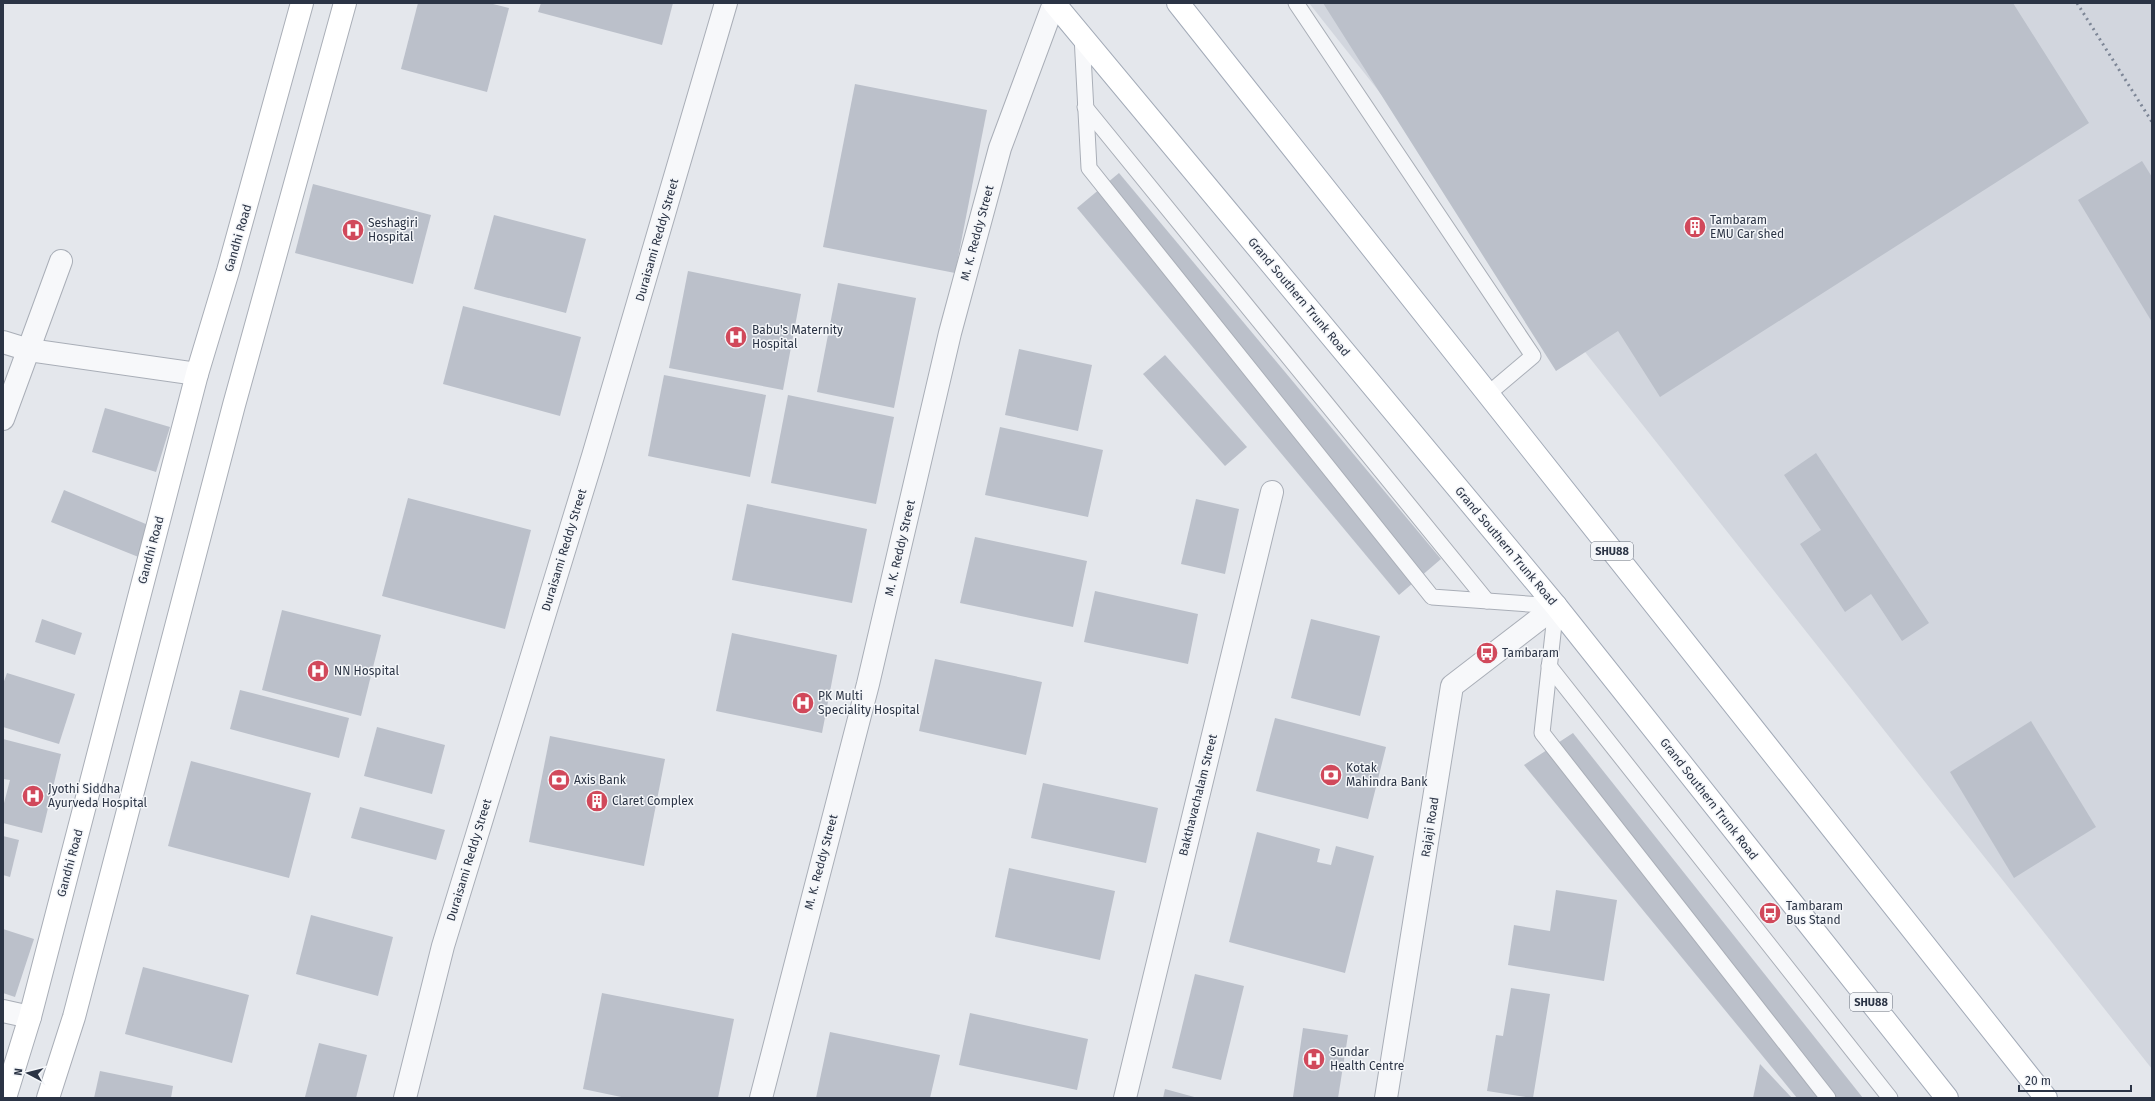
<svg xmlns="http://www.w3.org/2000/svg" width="2155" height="1101" font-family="'Fira Sans',sans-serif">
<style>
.built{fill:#d2d6de}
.building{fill:#bbc0ca}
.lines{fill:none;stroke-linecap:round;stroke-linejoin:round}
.lane-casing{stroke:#a9aeb7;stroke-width:17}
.street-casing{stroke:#a9aeb7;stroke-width:24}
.secondary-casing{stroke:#a9aeb7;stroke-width:24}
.primary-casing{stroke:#a3abb8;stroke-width:24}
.lane{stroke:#f7f8fa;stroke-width:15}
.street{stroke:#f7f8fa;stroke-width:22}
.secondary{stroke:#fff;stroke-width:22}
.primary{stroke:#fff;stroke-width:22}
.rail{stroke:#7d8696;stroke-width:3;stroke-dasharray:2 4;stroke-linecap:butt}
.labels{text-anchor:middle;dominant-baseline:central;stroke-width:3;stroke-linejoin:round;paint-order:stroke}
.shield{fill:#f4f6f9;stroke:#676e7b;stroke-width:1}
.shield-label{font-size:11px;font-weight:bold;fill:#2b3445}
.poi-label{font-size:12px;fill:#2b3445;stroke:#f4f6f9;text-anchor:start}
.street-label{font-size:12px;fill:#2b3445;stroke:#f4f6f9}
</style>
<rect width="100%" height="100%" fill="#e4e7ec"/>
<!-- built -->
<polygon class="built" points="1309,3 2152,3 2152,1069"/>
<!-- building -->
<g class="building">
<polygon points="418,3 489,3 509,8 487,92 401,69"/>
<polygon points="541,3 673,3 662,45 538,12"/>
<polygon points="1323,3 2013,3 2089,123 1660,397 1618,331 1556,371"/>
<polygon points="855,84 987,110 955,273 823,247"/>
<polygon points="2142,161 2152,177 2152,322 2078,200"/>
<polygon points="1119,173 1441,559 1399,595 1077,208"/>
<polygon points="313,184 431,215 413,284 295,253"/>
<polygon points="494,215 586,239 566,313 474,289"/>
<polygon points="688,271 801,294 783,390 669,368"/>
<polygon points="838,283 916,298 894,408 817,392"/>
<polygon points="463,306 581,337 560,416 443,384"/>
<polygon points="1019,349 1092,365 1078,431 1005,415"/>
<polygon points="1165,355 1247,447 1225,466 1143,374"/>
<polygon points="664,375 766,395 750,477 648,456"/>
<polygon points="788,395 894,417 876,504 771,483"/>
<polygon points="105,408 170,427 156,472 92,452"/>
<polygon points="1000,427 1103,450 1088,517 985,495"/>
<polygon points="1816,453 1929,623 1902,641 1871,594 1845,612 1800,544 1821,530 1784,475"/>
<polygon points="64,490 153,527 141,558 51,522"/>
<polygon points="408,498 531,530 505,629 382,596"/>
<polygon points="1196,499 1239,509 1225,574 1181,564"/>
<polygon points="747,504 867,529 852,603 732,580"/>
<polygon points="975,537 1087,561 1073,627 960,603"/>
<polygon points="1095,591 1198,614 1188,664 1084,642"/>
<polygon points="282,610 381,635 361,716 262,690"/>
<polygon points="42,619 82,633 75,655 35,642"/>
<polygon points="1311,619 1380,636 1360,716 1291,698"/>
<polygon points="732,633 837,655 822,733 716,711"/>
<polygon points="935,659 1042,682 1026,755 919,731"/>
<polygon points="7,673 75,694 59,744 3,727 3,684"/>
<polygon points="240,690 349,718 339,758 230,729"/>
<polygon points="1275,718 1386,747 1368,819 1256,791"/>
<polygon points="2031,721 2096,827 2014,878 1950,772"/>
<polygon points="377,727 445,745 432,794 364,776"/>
<polygon points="1573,733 1863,1098 1797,1098 1524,765"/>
<polygon points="550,736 665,759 644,866 529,842"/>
<polygon points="3,739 61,754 42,833 3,823 3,807 10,780 3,779"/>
<polygon points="191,761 311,793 289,878 168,846"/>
<polygon points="1043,783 1158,808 1146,863 1031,838"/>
<polygon points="360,807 445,830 436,860 351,838"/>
<polygon points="1257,832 1320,849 1317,862 1331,865 1336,846 1374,856 1345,973 1229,942"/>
<polygon points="3,836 19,840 10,877 3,875"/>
<polygon points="1009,868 1115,891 1100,960 995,937"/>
<polygon points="1556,890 1617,900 1604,981 1508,965 1514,925 1550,931"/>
<polygon points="311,915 393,937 378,996 296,974"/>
<polygon points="3,929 34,939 15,997 3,993"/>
<polygon points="143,967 249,995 232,1063 125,1034"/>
<polygon points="1195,974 1244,986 1221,1080 1172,1068"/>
<polygon points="1511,988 1550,994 1533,1098 1487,1091 1496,1035 1503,1036"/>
<polygon points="602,993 734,1019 718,1098 626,1098 583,1089"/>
<polygon points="970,1013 1088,1039 1077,1090 959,1065"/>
<polygon points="1303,1028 1348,1035 1338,1098 1293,1097"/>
<polygon points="830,1032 940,1055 930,1098 816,1098"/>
<polygon points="319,1043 367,1055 356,1098 305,1097"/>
<polygon points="1760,1064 1792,1098 1753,1098"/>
<polygon points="100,1071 173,1086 171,1098 94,1098"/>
<polygon points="1165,1089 1198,1098 1163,1098"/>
</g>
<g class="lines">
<!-- lane casing -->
<g class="lane-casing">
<g id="lane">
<polyline points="1296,3 1533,356 1488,394"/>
<polyline points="1082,36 1089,168 1432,597 1556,606 1542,733 1828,1098"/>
<polyline points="1085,107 1487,601"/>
<polyline points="1549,666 1890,1098"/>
</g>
</g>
<!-- street casing -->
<g class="street-casing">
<g id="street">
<polyline points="3,342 29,350 197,374"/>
<polyline points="3,419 61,261"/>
<polyline points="3,1011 30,1017"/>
<polyline points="405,1098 443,946 593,456 726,3"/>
<polyline points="761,1098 868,684 950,333 1000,148 1054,3"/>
<polyline points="1125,1098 1272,492"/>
<polyline points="1386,1098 1452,686 1556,606"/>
</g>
</g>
<!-- secondary casing -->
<g class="secondary-casing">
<g id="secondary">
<polyline points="5,1098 30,1017 197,374 228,271 302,3"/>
<polyline points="48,1098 74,1017 234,405 345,3"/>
</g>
</g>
<!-- primary casing -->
<g class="primary-casing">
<g id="primary">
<polyline points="1054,3 1556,606 1947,1098"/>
<polyline points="1178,3 2046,1098"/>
</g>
</g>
<!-- lane -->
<use href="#lane" class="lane"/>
<!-- street -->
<use href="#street" class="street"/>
<!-- secondary -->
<use href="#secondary" class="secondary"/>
<!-- primary -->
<use href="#primary" class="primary"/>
<!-- rail -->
<polyline class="rail" points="2077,3 2152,122"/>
</g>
<!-- icons -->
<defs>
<g id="building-disc" transform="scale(1.15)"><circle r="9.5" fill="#d1495b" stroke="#f4f6f9"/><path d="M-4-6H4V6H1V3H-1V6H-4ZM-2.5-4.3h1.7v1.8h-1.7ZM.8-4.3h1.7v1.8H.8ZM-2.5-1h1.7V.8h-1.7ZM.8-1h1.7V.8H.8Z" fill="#fff"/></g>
<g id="hospital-disc" transform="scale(1.15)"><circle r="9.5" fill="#d1495b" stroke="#f4f6f9"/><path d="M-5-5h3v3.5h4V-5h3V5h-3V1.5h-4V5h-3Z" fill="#fff"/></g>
<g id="bus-disc" transform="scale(1.15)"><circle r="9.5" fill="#d1495b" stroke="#f4f6f9"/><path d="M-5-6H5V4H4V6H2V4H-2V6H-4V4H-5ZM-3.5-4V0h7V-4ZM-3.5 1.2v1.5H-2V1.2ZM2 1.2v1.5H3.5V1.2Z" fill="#fff"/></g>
<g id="bank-disc" transform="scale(1.15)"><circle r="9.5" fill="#d1495b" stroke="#f4f6f9"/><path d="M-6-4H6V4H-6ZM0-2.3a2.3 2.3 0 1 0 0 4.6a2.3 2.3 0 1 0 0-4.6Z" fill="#fff"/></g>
</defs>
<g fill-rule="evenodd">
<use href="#building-disc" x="1695" y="227"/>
<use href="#hospital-disc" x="353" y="230"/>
<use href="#hospital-disc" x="736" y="337"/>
<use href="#bus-disc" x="1487" y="653"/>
<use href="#hospital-disc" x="318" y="671"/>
<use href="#hospital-disc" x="803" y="703"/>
<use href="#bank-disc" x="1331" y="775"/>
<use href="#bank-disc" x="559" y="780"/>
<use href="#hospital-disc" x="33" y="796"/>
<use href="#building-disc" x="597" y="801"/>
<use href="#bus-disc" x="1770" y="913"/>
<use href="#hospital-disc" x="1314" y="1059"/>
</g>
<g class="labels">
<!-- shield labels -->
<g class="shield">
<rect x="1591" y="542" width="42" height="18" rx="3"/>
<rect x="1850" y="993" width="42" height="18" rx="3"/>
</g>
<g class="shield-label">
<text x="1612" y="551">SHU88</text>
<text x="1871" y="1002">SHU88</text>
</g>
<!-- poi labels -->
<g class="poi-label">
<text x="1710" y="220">Tambaram<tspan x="1710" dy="14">EMU Car shed</tspan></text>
<text x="368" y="223">Seshagiri<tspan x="368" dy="14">Hospital</tspan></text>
<text x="752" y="330">Babu's Maternity<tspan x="752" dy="14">Hospital</tspan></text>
<text x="1502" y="653">Tambaram</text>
<text x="334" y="671">NN Hospital</text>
<text x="818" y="696">PK Multi<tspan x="818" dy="14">Speciality Hospital</tspan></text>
<text x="1346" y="768">Kotak<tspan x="1346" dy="14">Mahindra Bank</tspan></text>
<text x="574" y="780">Axis Bank</text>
<text x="48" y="789">Jyothi Siddha<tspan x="48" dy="14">Ayurveda Hospital</tspan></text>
<text x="612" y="801">Claret Complex</text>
<text x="1786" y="906">Tambaram<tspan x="1786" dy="14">Bus Stand</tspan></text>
<text x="1330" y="1052">Sundar<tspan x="1330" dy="14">Health Centre</tspan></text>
</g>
<!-- street labels -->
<g class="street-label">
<text transform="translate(977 233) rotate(-75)">M. K. Reddy Street</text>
<text transform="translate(238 238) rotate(-74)">Gandhi Road</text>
<text transform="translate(657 240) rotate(-74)">Duraisami Reddy Street</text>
<text transform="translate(1299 297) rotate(50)">Grand Southern Trunk Road</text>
<text transform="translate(1506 546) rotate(50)">Grand Southern Trunk Road</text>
<text transform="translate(900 548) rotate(-77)">M. K. Reddy Street</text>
<text transform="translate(151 550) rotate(-75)">Gandhi Road</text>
<text transform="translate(564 550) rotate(-73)">Duraisami Reddy Street</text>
<text transform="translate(1198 795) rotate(-76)">Bakthavachalam Street</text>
<text transform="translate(1709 799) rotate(52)">Grand Southern Trunk Road</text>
<text transform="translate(1430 827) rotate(-81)">Rajaji Road</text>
<text transform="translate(469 860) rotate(-73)">Duraisami Reddy Street</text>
<text transform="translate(821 862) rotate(-75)">M. K. Reddy Street</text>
<text transform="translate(70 863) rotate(-75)">Gandhi Road</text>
</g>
</g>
<!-- border -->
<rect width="2155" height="1101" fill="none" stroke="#2b3445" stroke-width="8"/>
<!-- north arrow -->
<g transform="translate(28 1073) rotate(277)" stroke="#f4f6f9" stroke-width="3" paint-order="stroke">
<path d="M0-3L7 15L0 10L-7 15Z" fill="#2b3445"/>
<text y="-6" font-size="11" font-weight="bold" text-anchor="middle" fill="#2b3445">N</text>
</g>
<!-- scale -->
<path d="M2019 1085v6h112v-6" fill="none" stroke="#2b3445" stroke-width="2"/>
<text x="2025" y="1085" font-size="12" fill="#2b3445" stroke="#f4f6f9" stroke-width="3" paint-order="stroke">20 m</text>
</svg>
